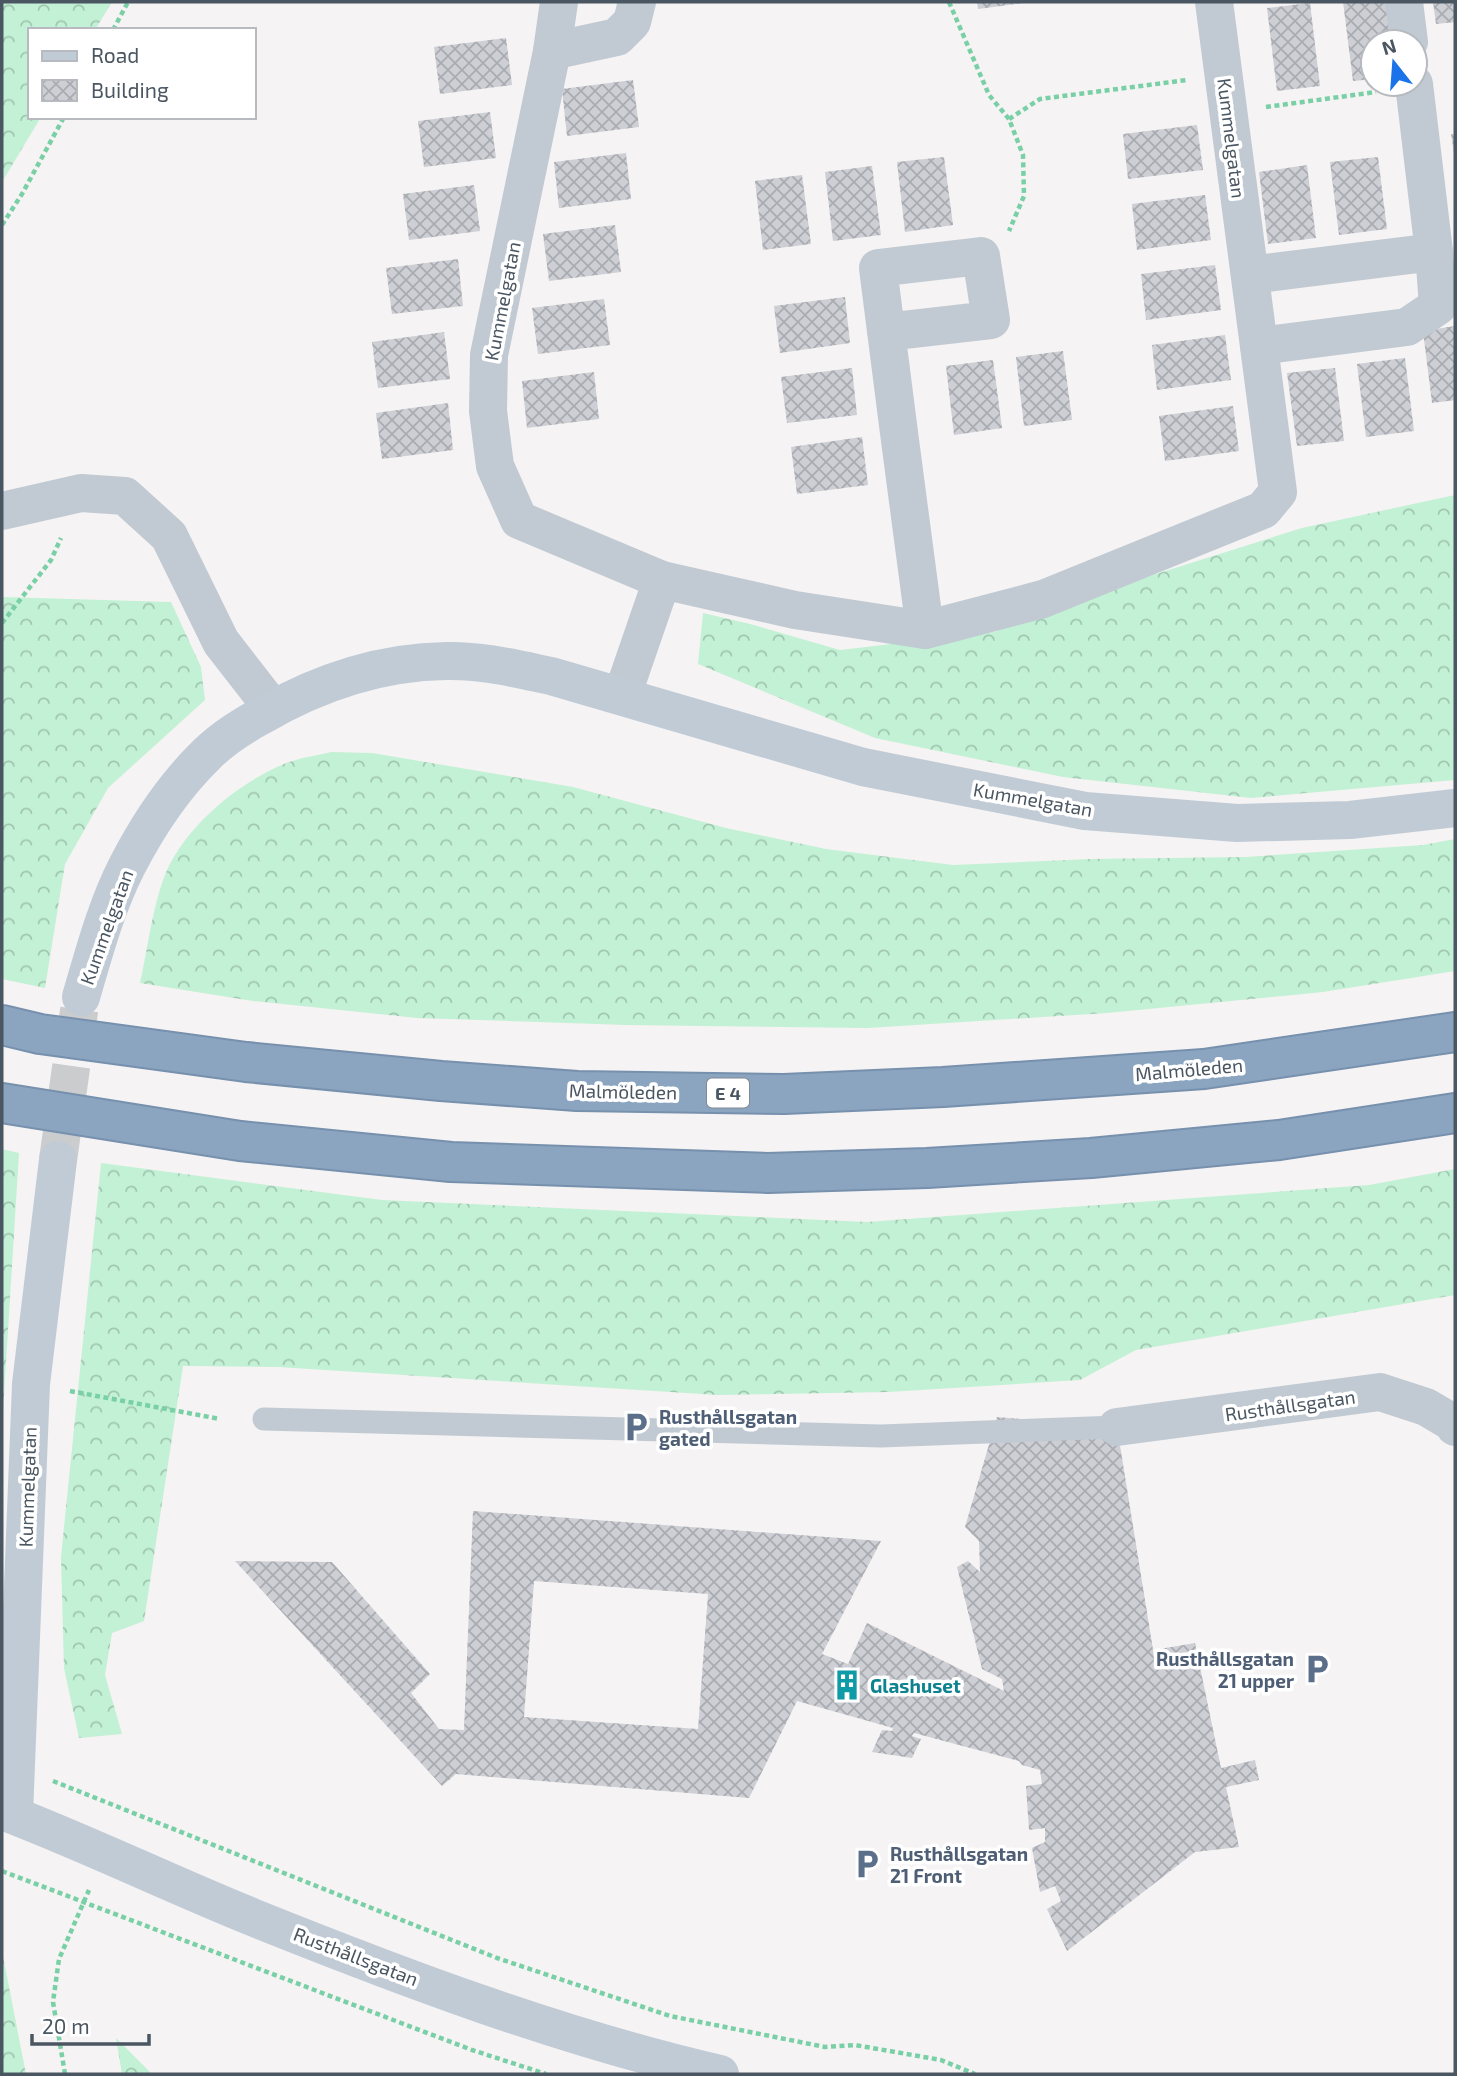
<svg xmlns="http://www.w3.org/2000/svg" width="1457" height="2076" font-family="'Exo 2',sans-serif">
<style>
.forest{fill:url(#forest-crowns)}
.building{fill:url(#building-cross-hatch);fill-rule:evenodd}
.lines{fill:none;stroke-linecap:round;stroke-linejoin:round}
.secondary-tunnel{stroke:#caccce;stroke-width:38;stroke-dasharray:38 19;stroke-linecap:butt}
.highway-casing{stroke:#7690ad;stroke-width:42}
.path{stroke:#7ad0a6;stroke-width:4.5;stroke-dasharray:5 3.5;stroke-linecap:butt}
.lane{stroke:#c1cad2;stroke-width:23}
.street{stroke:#c1cad2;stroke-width:38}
.secondary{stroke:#c1cbd6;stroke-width:38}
.highway{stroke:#8ba5c1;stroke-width:38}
.labels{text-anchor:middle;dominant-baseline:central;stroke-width:7;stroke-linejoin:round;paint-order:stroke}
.shield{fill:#fff;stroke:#808990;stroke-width:2}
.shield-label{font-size:18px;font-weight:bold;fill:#4a5661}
.street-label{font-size:19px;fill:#4a5661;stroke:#fff}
.service-label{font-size:19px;font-weight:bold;fill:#4e5e75;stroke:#fff;text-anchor:start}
.culture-label{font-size:19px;font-weight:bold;fill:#0d838f;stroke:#fff;text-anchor:start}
</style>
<defs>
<pattern id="forest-crowns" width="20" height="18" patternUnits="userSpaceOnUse" patternTransform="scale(1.75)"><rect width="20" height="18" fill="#c3f1d5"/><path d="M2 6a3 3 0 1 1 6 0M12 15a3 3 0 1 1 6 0" fill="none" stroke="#a0c6b0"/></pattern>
<pattern id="building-cross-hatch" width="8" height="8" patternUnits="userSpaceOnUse" patternTransform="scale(1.75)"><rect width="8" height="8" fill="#cdcfd5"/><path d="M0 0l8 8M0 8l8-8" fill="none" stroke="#a8abb0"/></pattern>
</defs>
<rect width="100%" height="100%" fill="#f5f3f3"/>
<!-- forest -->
<g class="forest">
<polygon points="2,2 112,2 95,30 30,30 30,117 41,117 2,182"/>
<polygon points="1455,495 1455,780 1251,798 1063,777 875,738 698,664 703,613 750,624 840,650 994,632 1137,580 1302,528"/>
<polygon points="2,597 171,602 201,667 205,700 108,788 65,864 45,988 2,979"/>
<path d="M331 752 372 753 573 787 726 828 826 849 953 865 1090 859 1245 857 1423 845 1455 839V971L1323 992 1107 1013 868 1028 626 1025 417 1018 253 1001 140 983C148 948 154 893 171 862 194 820 239 783 284 764 298 758 315 756 331 752Z"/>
<polygon points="2,1149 19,1153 2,1427"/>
<polygon points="101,1163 382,1200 867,1222 1369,1185 1455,1169 1455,1295 1136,1350 1080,1380 888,1392 718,1395 278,1367 183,1366 144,1621 112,1633 105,1675 122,1734 79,1738 64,1668 61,1557"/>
<polygon points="2,1949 3,1956 26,2074 2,2074"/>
<polygon points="116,2038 152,2074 122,2074"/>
</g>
<!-- building -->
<g class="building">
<polygon points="977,2 1022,2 1023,3 978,9"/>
<polygon points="1343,2 1388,2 1393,42 1373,42 1373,79 1353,81"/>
<polygon points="1433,2 1455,2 1455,22 1436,24"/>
<polygon points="1310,3 1320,86 1277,91 1267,8"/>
<polygon points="506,38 512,85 440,94 434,47"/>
<polygon points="633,80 639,127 567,136 562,89"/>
<polygon points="490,112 496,158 424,167 418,121"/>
<polygon points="1197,125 1203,170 1128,179 1123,134"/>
<polygon points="1451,134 1455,134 1455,153 1454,153"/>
<polygon points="626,153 631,199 559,208 554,162"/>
<polygon points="944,157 953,225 905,232 897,162"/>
<polygon points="1378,157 1387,229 1339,235 1330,162"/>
<polygon points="1307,165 1316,238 1268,244 1259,172"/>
<polygon points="872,166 881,235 833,241 825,172"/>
<polygon points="802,175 811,244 763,250 755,181"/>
<polygon points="474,185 480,231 409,240 403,194"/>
<polygon points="1205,195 1211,240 1137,250 1132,204"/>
<polygon points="615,225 621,272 549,281 543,234"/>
<polygon points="458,259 463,306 392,314 386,268"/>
<polygon points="1215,265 1221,310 1146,320 1141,274"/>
<polygon points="845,297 850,343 780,353 774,306"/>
<polygon points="604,299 610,345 538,354 532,308"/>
<polygon points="1455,326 1455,400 1432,403 1423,331"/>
<polygon points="444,332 450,379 378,388 372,342"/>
<polygon points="1225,335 1231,380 1157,390 1152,345"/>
<polygon points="1063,351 1072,420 1024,426 1016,357"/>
<polygon points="1405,358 1414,431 1366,437 1357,364"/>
<polygon points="993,360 1002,428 954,435 946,366"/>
<polygon points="852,368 857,415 787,423 781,377"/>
<polygon points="1335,368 1344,441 1297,446 1287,373"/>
<polygon points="594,372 599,419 527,428 522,381"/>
<polygon points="448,403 453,450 382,459 376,413"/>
<polygon points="1233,406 1239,451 1165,461 1159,416"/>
<polygon points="862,437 868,485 797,494 791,447"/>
<path d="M997 1417 1117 1427 1155 1662 1154 1650 1195 1643 1221 1768 1255 1760 1259 1780 1226 1787 1239 1847 1195 1852 1067 1951 1047 1909 1061 1901 1055 1886 1040 1892 1032 1848 1045 1842V1828L1029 1830 1026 1786 1042 1784 1040 1770 1022 1765 1019 1761 914 1733 912 1736 921 1739 912 1758 872 1752 882 1730 892 1731 893 1728 797 1701 749 1798 456 1774 442 1786 235 1561 332 1562 430 1674 411 1693 439 1729 464 1730 473 1511 881 1541 822 1654 848 1664 867 1623 1004 1691 1002 1679 982 1669 957 1567 968 1561 980 1572 979 1541 965 1527ZM534 1581 708 1594 698 1729 524 1717Z"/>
</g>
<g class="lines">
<!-- secondary-tunnel -->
<polyline class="secondary-tunnel" points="58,1160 81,997"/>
<!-- highway casing -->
<g class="highway-casing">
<g id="highway">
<polyline points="2,1025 40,1034 246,1062 441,1081 577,1091 784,1094 943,1087 1204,1069 1455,1032"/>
<polyline points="2,1103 240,1141 451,1162 768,1173 927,1168 1091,1158 1279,1140 1455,1113"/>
</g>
</g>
<!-- path -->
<g class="path">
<polyline points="949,2 989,95 1009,119 1023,155 1024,196 1009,231"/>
<polyline points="113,30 128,2"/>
<polyline points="1266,107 1376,92"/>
<polyline points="1009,119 1040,99 1187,80"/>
<polyline points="2,225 22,194 64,117"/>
<polyline points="2,623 51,560 61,538"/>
<polyline points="70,1391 220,1419"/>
<polyline points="53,1781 497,1958 670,2016 825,2047 855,2045 941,2060 975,2074"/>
<polyline points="2,1871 472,2050 546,2074"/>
<polyline points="65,2074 53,2002 59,1959 89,1890"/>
</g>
<!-- lane -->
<polyline class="lane" points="264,1419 881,1436 1117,1427"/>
<!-- street -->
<g class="street">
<polyline points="559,2 552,51 489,355 488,411 495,466 519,520 662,580"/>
<polyline points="1404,2 1409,42"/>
<polyline points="552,51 617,37 632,22 637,2"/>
<polyline points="1414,84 1434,252"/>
<polyline points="1250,275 1434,252 1438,306 1407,327 1259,346"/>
<path d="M886 332 991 320 981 256 878 268C893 389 909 509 925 630"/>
<polyline points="2,511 81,493 125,496 169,536 221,642 273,709"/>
<polyline points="622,696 662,580 795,610 925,630 1043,599 1263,510 1278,492 1214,2"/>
<polyline points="1117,1427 1380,1392 1426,1407 1453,1423 1455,1427"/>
</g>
<!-- secondary -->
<g class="secondary">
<path d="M81 997C94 953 106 907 127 866 148 825 174 786 207 754 222 739 241 727 259 717 317 683 378 662 446 661 481 660 517 669 551 676L863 767 1085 811 1237 823 1350 820 1455 808"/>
<path d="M2 1811C86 1843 168 1883 252 1917 404 1978 560 2037 720 2074"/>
<polyline points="14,1815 31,1384 58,1160"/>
</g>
<!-- highway -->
<use href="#highway" class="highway"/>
</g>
<!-- icons -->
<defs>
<g id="parking-bare" transform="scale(2.415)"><path d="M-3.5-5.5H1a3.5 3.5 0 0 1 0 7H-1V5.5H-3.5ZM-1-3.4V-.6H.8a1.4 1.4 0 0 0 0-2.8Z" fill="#5c6f8a" stroke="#fff" stroke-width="2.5" paint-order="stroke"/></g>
<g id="building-bare" transform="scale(2.415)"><path d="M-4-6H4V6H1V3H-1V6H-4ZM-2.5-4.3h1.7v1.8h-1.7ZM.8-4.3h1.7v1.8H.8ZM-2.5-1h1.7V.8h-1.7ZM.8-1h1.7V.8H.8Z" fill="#0f9aa8" stroke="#fff" stroke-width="2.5" paint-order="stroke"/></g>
</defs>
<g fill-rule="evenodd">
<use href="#parking-bare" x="636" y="1427"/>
<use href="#parking-bare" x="1317" y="1669"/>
<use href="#building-bare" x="847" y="1685"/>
<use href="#parking-bare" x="867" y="1864"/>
</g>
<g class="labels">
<!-- shield labels -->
<rect class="shield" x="707" y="1078.5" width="42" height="29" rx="5"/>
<g class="shield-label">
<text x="728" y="1093">E 4</text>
</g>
<!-- street labels -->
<g class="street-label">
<text transform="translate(1232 138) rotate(83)">Kummelgatan</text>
<text transform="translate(502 301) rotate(-79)">Kummelgatan</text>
<text transform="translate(1033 799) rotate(10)">Kummelgatan</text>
<text transform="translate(106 927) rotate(-70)">Kummelgatan</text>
<text transform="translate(1189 1069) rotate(-5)">Malmöleden</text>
<text transform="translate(623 1091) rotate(1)">Malmöleden</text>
<text transform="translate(1290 1405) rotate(-8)">Rusthållsgatan</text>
<text transform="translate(27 1487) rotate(-88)">Kummelgatan</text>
<text transform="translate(356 1956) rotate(21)">Rusthållsgatan</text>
</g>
<!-- service labels -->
<g class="service-label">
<text x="659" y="1416">Rusthållsgatan<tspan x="659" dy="22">gated</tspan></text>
<text x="1294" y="1658" text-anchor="end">Rusthållsgatan<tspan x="1294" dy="22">21 upper</tspan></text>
<text x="890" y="1853">Rusthållsgatan<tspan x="890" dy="22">21 Front</tspan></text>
</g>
<!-- culture labels -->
<g class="culture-label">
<text x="870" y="1685">Glashuset</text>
</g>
</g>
<!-- border -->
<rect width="1457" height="2076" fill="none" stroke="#4a5661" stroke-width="7"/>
<!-- legend -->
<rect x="28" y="28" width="228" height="91" fill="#ffffff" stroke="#b7bbc0" stroke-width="2"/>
<rect x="42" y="51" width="35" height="10" fill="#c1cbd6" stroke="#b7bbc0" stroke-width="2"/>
<text x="91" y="63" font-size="21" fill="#4a5661">Road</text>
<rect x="42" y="80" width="35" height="21" fill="url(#building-cross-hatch)" stroke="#b7bbc0" stroke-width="2"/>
<text x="91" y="98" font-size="21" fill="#4a5661">Building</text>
<!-- north arrow -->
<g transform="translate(1394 63) rotate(343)"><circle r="33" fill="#ffffff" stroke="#b7bbc0" stroke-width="2"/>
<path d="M0-5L12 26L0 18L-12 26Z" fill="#1a73e8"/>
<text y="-10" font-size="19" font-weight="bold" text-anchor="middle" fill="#4a5661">N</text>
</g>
<!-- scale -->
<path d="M32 2034v10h117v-10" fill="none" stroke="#4a5661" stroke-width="3.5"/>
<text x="42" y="2034" font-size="21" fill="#4a5661" stroke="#ffffff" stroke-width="5" paint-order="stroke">20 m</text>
</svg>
